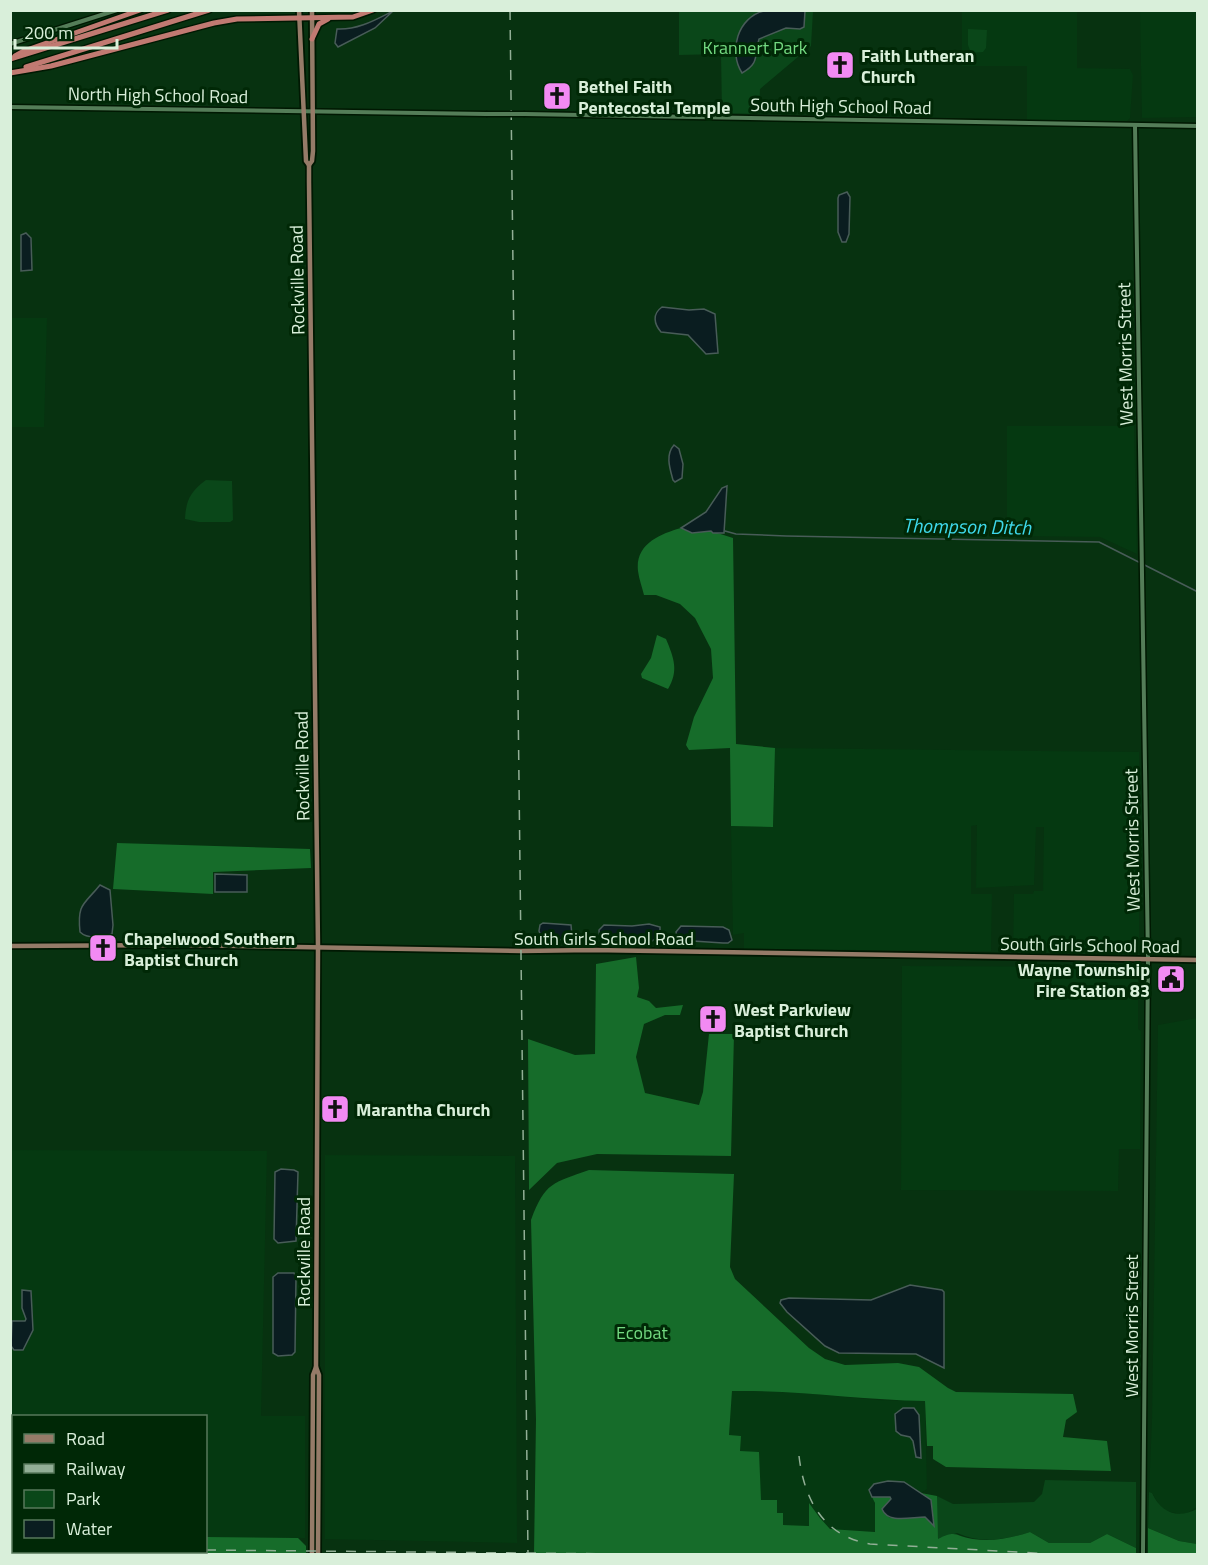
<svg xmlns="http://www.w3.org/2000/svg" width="1208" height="1565" font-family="'Titillium Web',sans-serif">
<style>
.built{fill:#053911}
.green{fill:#0a4719}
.forest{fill:#166c2a}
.water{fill:#0a1d20;stroke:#485c58;stroke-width:1.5}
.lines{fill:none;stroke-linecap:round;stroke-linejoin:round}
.stream{stroke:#485c58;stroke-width:1.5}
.minor-casing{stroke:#001802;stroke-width:7}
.major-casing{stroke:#001802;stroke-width:8}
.highway-casing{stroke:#001802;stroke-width:8}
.minor{stroke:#547d58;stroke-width:4}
.major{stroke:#957b68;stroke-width:4.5}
.highway{stroke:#c17a72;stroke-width:5}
.rail{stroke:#92af96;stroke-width:1.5;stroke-dasharray:10 10;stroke-linecap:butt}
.minor-bridge-casing{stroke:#001802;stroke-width:7;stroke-linecap:butt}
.minor-bridge{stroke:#547d58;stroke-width:4}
.labels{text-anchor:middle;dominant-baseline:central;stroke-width:6;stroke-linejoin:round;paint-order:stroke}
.park-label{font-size:18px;fill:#73da81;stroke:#002806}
.poi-label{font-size:18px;font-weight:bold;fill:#d9efda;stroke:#002806;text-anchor:start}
.street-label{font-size:18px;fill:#d9efda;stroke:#002806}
.water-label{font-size:20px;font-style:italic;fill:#3ed8ea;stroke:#002806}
</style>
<rect width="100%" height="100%" fill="#073210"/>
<!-- built -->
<g class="built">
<polygon points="962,11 1077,11 1077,68 1130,69 1133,75 1130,118 1127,121 1027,121 1027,66 962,66"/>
<polygon points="1140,11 1197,11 1197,117 1142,118"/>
<polygon points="11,318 47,318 44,427 11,427"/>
<polygon points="1007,426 1134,426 1137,554 1100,537 1007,536"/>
<polygon points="775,748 1139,752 1139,947 1132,953 1013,951 1014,894 1033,894 1034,891 1043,891 1044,827 1036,827 1034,885 976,888 977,825 971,826 971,894 992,894 991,951 744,949 744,933 733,935 731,826 773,827"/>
<polygon points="902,966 1099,967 1133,969 1138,974 1138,1029 1141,1031 1140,1149 1119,1149 1118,1191 901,1190"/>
<polygon points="1197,1018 1197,1507 1186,1514 1180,1514 1166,1511 1160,1506 1152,1493 1149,1492 1152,1420 1158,1025"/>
<polygon points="10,1150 267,1151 261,1416 305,1416 305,1538 206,1537 206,1416 14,1416 14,1481 11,1481"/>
<polygon points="325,1155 515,1156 517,1543 325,1539"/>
<polygon points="773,1390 878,1400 925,1401 927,1489 921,1493 915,1488 869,1490 875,1503 875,1532 830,1529 820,1518 810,1504 809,1526 783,1525 783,1514 777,1513 761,1500 740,1451 729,1435 732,1391"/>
</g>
<!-- green -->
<g class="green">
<polygon points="679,11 813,11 811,46 760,89 759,114 722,113 721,54 679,55"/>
<polygon points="968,29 987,30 986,48 983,52 971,53 968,45"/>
<path d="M206 480 232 481 233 520 230 522H199L185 519C186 500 190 492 206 480Z"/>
<path d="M1045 1480 1136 1482V1548L1107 1534 1090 1543H1049L1030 1532C1005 1540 981 1544 957 1533L937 1540V1496L953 1504 1034 1502 1042 1494Z"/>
<path d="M1149 1492 1152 1493C1161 1513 1178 1519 1197 1509V1544L1179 1541 1148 1528Z"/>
</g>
<!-- forest -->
<g class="forest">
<path d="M681 528 692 533 711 531 733 538 736 744 775 748 773 827 731 826 730 748 689 750 686 745 694 717 713 678 711 649 695 618 680 604 656 595H644C642 587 639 579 638 571 635 544 660 534 681 528Z"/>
<path d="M657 635 666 639C674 658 679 671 668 689L642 678 641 674 651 658Z"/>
<polygon points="117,843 310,849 311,868 213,872 213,894 113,889"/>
<polygon points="636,957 639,988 637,997 649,1001 656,1008 683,1005 680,1015 665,1015 644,1024 636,1057 645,1093 699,1105 703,1092 709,1034 734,1034 731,1156 597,1154 557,1163 529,1190 528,1039 575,1055 595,1054 596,964"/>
<path d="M589 1170 734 1174 730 1267 735 1279 809 1348 825 1359 845 1365 898 1363 919 1367 948 1388 956 1392 1073 1394 1077 1412 1066 1420 1063 1437 1107 1441 1111 1471 946 1467 933 1459V1446H927L925 1401C860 1400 797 1390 732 1391L729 1435 741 1436 740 1451 759 1452 761 1500H777V1513H783V1525L809 1526V1503L820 1518 830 1529 875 1532V1503L872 1497 890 1496 891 1499 882 1509 890 1518 925 1517 934 1525 931 1500 921 1493 937 1496 938 1539C958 1529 955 1537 973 1539 993 1542 1011 1538 1030 1532L1049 1543H1090L1107 1534 1136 1548V1554H534L536 1419 531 1220C545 1182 553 1183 589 1170Z"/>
<polygon points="1148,1528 1179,1541 1197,1544 1197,1554 1148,1554"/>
<polygon points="10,1537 13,1537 14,1552 206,1552 206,1537 298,1538 306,1546 306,1554 11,1554 153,1554 11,1552"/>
</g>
<!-- water -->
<g class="water">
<path d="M393 11 375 28 338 47 335 43 337 29C358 30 375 20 393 11Z"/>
<path d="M764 11H805L804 27 800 29 786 28 759 39C754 56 760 63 742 73 728 51 738 17 764 11Z"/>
<polygon points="847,192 850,197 849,234 846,242 842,242 838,232 838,198 839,195"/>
<polygon points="26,233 31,238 32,270 21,271 21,235"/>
<path d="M662 307 689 310 704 309 715 314 718 353 706 354 688 335 661 332C654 324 652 314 662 307Z"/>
<path d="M674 445 679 449 683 464 682 478 675 482 673 480C670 469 665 455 674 445Z"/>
<polygon points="727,486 724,533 713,533 711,531 692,533 681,528 706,512 722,488"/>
<polygon points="215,874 247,875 247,892 215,892"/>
<path d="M100 885 110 890 113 925 112 934C103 938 87 939 80 932 77 903 84 905 100 885Z"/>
<polygon points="543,923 571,925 572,936 568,940 542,939 539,931 540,925"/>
<path d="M649 924 660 927V935C657 938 656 939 652 941 649 942 605 941 602 939 599 937 599 933 599 930L604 925 632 926Z"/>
<polygon points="681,926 723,927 729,930 732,940 728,943 723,943 678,940 676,932"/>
<polygon points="281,1169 294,1170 298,1172 296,1241 278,1243 274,1239 275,1172"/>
<polygon points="278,1273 294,1273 296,1278 295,1352 292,1355 278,1356 273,1353 273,1277"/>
<polygon points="910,1285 942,1290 944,1292 944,1368 916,1354 839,1353 825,1346 787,1312 780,1303 781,1300 789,1298 871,1300"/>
<polygon points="22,1290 31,1291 33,1330 23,1350 14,1350 11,1346 12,1321 25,1321 26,1319 22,1308"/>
<polygon points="903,1408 914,1408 919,1415 921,1458 916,1457 913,1441 910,1437 901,1435 896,1431 895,1414"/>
<path d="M888 1481 904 1482 931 1500 934 1526 925 1517C911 1517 888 1524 882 1509L891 1499 890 1497H872L869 1490 874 1484Z"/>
</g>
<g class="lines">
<!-- stream -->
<polyline class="stream" points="725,531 736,534 786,536 1099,542 1198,592"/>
<!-- minor casing -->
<g class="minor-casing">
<g id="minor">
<polyline points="10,44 117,10"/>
<polyline points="10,107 486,114"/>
<polyline points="525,114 1198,126"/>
<polyline points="1135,126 1148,959 1143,1554"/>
</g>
</g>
<!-- major casing -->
<g class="major-casing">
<g id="major">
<polyline points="299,10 306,161 309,165 309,182 318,947 316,1367 319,1375 318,1554"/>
<polyline points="309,165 312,161 313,151 312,10"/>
<polyline points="10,946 181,945 521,951 592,950 1198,960"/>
<polyline points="312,1554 313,1375 316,1367"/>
</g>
</g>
<!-- highway casing -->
<g class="highway-casing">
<g id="highway">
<polyline points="312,39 319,24 328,19"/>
<polyline points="15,56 24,51 140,10"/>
<polyline points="10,59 168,10"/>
<polyline points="26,67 209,10"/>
<polyline points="10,73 51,66 214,23 237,19 353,17 373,10"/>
</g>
</g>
<!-- minor -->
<use href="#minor" class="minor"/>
<!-- major -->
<use href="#major" class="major"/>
<!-- highway -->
<use href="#highway" class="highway"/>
<!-- rail -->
<g class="rail">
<polyline points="510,10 528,1554"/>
<path d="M799 1456C804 1499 823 1536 870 1544L1053 1554"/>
<polyline points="10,1485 14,1485"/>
<polyline points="10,1548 14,1548"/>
<polyline points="206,1550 631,1554"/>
</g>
<!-- minor-bridge casing -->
<g class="minor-bridge-casing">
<polyline id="minor-bridge" points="486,114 525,114"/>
</g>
<!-- minor-bridge -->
<use href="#minor-bridge" class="minor-bridge"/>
</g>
<!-- icons -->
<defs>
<g id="church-square" transform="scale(1.5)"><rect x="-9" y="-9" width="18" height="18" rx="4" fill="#f28af3" stroke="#002806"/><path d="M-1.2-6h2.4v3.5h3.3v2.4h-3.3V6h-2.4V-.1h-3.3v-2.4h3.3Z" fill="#111"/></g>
<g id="civic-square" transform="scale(1.5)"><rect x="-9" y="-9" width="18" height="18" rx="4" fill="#f28af3" stroke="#002806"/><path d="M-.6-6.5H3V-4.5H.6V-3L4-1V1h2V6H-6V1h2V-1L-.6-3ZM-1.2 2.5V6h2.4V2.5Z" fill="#111"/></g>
</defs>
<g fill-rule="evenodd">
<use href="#church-square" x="840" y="65"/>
<use href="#church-square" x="557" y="96"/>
<use href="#church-square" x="103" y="948"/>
<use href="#civic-square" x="1171" y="979"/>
<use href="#church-square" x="713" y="1019"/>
<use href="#church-square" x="335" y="1109"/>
</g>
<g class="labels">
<!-- park labels -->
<g class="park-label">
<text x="755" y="47">Krannert Park</text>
<text x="642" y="1332">Ecobat</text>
</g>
<!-- poi labels -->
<g class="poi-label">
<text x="861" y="55">Faith Lutheran<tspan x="861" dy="21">Church</tspan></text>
<text x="578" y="86">Bethel Faith<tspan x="578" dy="21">Pentecostal Temple</tspan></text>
<text x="124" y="938">Chapelwood Southern<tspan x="124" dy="21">Baptist Church</tspan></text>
<text x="1150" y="969" text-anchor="end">Wayne Township<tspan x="1150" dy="21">Fire Station 83</tspan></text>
<text x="734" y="1009">West Parkview<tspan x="734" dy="21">Baptist Church</tspan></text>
<text x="356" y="1109">Marantha Church</text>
</g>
<!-- street labels -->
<g class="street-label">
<text transform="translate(158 95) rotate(1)">North High School Road</text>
<text transform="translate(841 106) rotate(1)">South High School Road</text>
<text transform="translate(297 280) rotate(-91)">Rockville Road</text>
<text transform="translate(1125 354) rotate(-91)">West Morris Street</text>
<text transform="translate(302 766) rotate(-91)">Rockville Road</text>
<text transform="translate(1132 840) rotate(-91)">West Morris Street</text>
<text x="604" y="938">South Girls School Road</text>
<text transform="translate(1090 945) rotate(1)">South Girls School Road</text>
<text transform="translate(303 1252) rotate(-90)">Rockville Road</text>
<text transform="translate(1131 1326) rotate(-90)">West Morris Street</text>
</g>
<!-- water labels -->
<g class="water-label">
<text transform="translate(967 526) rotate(1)">Thompson Ditch</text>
</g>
</g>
<!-- border -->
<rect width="1208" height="1565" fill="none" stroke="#d9efda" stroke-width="24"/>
<!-- legend -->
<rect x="12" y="1415" width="195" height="138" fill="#002806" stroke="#57785b" stroke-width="1.5"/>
<rect x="24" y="1434" width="30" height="9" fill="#957b68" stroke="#57785b" stroke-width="1.5"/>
<text x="66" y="1445" font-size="18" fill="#d9efda">Road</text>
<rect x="24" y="1464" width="30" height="9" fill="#92af96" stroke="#57785b" stroke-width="1.5"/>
<text x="66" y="1475" font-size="18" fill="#d9efda">Railway</text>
<rect x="24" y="1490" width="30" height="18" fill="#0a4719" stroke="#57785b" stroke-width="1.5"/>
<text x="66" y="1505" font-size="18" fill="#d9efda">Park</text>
<rect x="24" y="1520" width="30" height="18" fill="#0a1d20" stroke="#57785b" stroke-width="1.5"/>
<text x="66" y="1535" font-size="18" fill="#d9efda">Water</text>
<!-- scale -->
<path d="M15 39v9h102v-9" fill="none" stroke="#d9efda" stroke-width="3"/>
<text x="24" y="39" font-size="18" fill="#d9efda" stroke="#002806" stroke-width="4.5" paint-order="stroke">200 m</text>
</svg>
